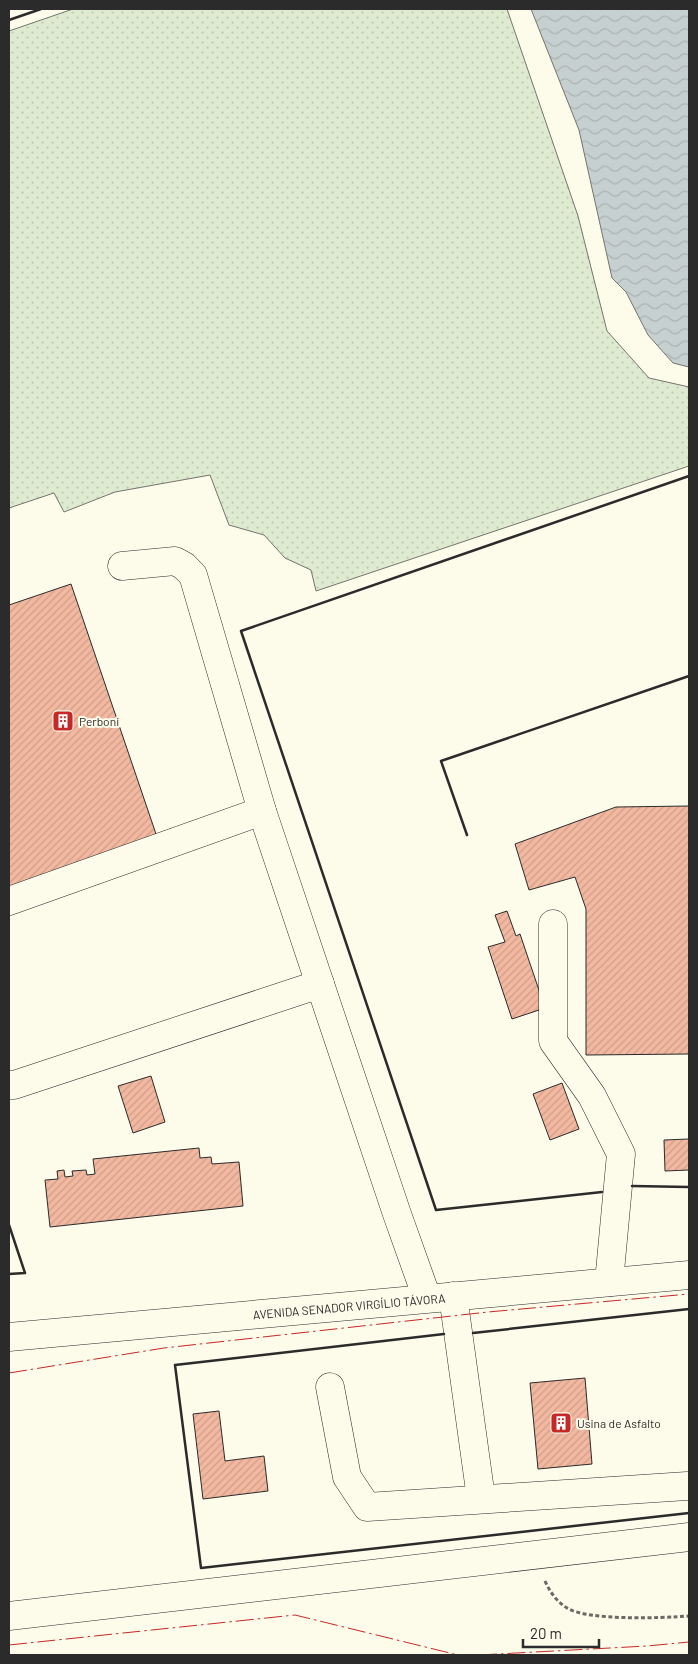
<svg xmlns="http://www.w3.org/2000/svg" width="698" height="1664" font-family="Barlow,sans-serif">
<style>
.grass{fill:url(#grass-dots);stroke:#74746e}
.water{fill:url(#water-waves);stroke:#74746e}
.building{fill:url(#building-hatch);stroke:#2b2b2b}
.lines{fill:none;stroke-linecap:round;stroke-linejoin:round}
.minor-casing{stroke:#2b2b2b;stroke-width:29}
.major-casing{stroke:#2b2b2b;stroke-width:29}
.path{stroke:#6a6964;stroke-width:3;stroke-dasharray:4 2.5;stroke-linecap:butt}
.minor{stroke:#fdfbea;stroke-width:28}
.major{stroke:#fdfbea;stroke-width:28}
.wall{stroke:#2b2b2b;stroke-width:2.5}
.power{stroke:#c62828;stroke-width:1;stroke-dasharray:18 4 2.5 4;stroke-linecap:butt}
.labels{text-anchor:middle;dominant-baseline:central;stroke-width:4;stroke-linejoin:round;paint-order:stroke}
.poi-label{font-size:12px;fill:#2b2b2b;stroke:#fdfbea;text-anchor:start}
.street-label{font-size:12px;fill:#2b2b2b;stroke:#fdfbea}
</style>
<defs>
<pattern id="grass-dots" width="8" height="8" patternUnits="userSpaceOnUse" patternTransform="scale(1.25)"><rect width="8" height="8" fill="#deebd1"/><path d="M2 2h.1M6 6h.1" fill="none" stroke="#bfcab4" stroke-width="1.8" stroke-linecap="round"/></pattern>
<pattern id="water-waves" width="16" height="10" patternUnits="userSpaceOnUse" patternTransform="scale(1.25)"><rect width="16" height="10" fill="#c7d0d0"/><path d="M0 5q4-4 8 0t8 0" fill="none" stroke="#abb3b3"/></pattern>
<pattern id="building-hatch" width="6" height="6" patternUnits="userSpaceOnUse" patternTransform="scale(1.25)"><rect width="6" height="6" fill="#f2b8a0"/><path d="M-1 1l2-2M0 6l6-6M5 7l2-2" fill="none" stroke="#d09e8a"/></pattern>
</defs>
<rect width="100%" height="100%" fill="#fdfbea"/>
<!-- grass -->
<polygon class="grass" points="73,9 507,9 578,216 607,331 649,378 689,387 689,466 316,591 311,570 285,558 264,535 229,525 210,475 115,492 64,512 54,493 9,508 9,31"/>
<!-- water -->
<polygon class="water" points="531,9 689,9 689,367 673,363 648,335 626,292 612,278 579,130"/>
<!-- building -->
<g class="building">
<polygon points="71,584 157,837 9,888 9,605"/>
<polygon points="689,806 689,1054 586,1055 586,909 575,877 529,890 515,844 616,807"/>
<polygon points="507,911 516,936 520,934 545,1008 512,1019 488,947 505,942 495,915"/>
<polygon points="151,1076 165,1122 133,1133 118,1086"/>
<polygon points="562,1083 579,1129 550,1140 533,1094"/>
<polygon points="689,1139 689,1170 665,1171 664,1140"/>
<polygon points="199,1148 200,1158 211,1157 212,1164 239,1162 243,1206 50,1227 45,1180 58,1179 57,1171 64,1170 65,1177 73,1176 72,1171 86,1170 87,1175 95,1174 93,1159"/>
<polygon points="585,1378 592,1464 538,1469 530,1383"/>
<polygon points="219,1411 225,1461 264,1456 268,1491 203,1499 193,1414"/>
</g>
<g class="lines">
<!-- minor casing -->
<g class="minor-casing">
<g id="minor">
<polyline points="122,566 175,561 184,566 193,575 262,811 397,1214 427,1298"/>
<polyline points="9,901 262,811"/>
<polyline points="553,924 553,1041 592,1096 621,1154 609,1282"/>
<polyline points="9,1085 14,1085 320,984"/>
<polyline points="453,1296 481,1498"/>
<polyline points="9,1337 689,1275"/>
<polyline points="330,1387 347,1477 367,1507 687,1486"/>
</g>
</g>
<!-- major casing -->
<g class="major-casing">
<polyline id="major" points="9,1616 689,1537"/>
</g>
<!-- path -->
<path class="path" d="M545 1581C550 1592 556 1601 567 1608 588 1621 662 1618 689 1616"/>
<!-- minor -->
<use href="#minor" class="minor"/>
<!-- major -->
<use href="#major" class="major"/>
<!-- wall -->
<g class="wall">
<polyline points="9,20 41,9"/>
<polyline points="467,835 441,761 689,676"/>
<polyline points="632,1186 689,1187"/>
<polyline points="602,1192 436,1210 241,631 689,476"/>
<polyline points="9,1225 25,1273 9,1274"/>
<polyline points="473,1333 689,1309"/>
<polyline points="444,1334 175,1365 201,1568 689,1513"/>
</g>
<!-- power -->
<g class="power">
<polyline points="9,1373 164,1348 488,1312 689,1294"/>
<polyline points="9,1645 295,1615 458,1655"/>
<polyline points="479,1655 647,1646 689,1642"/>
</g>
</g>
<!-- icons -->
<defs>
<g id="building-square" transform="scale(1.125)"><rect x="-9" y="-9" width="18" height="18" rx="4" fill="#c62828" stroke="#fdfbea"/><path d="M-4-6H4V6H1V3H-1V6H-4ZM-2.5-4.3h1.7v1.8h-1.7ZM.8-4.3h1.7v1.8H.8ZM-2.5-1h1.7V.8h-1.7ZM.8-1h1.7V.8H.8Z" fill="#fff"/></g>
</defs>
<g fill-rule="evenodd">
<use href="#building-square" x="63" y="721"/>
<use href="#building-square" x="561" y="1423"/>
</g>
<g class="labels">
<!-- poi labels -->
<g class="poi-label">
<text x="79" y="721">Perboni</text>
<text x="577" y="1423">Usina de Asfalto</text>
</g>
<!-- street labels -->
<g class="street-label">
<text transform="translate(349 1306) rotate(-5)">AVENIDA SENADOR VIRGÍLIO TÁVORA</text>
</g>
</g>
<!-- border -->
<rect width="698" height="1664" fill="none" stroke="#2b2b2b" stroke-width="20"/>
<!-- scale -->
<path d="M523 1639v8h76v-8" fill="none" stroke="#2b2b2b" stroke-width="2.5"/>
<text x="530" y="1639" font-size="15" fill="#2b2b2b" stroke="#fdfbea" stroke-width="4" paint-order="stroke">20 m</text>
</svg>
